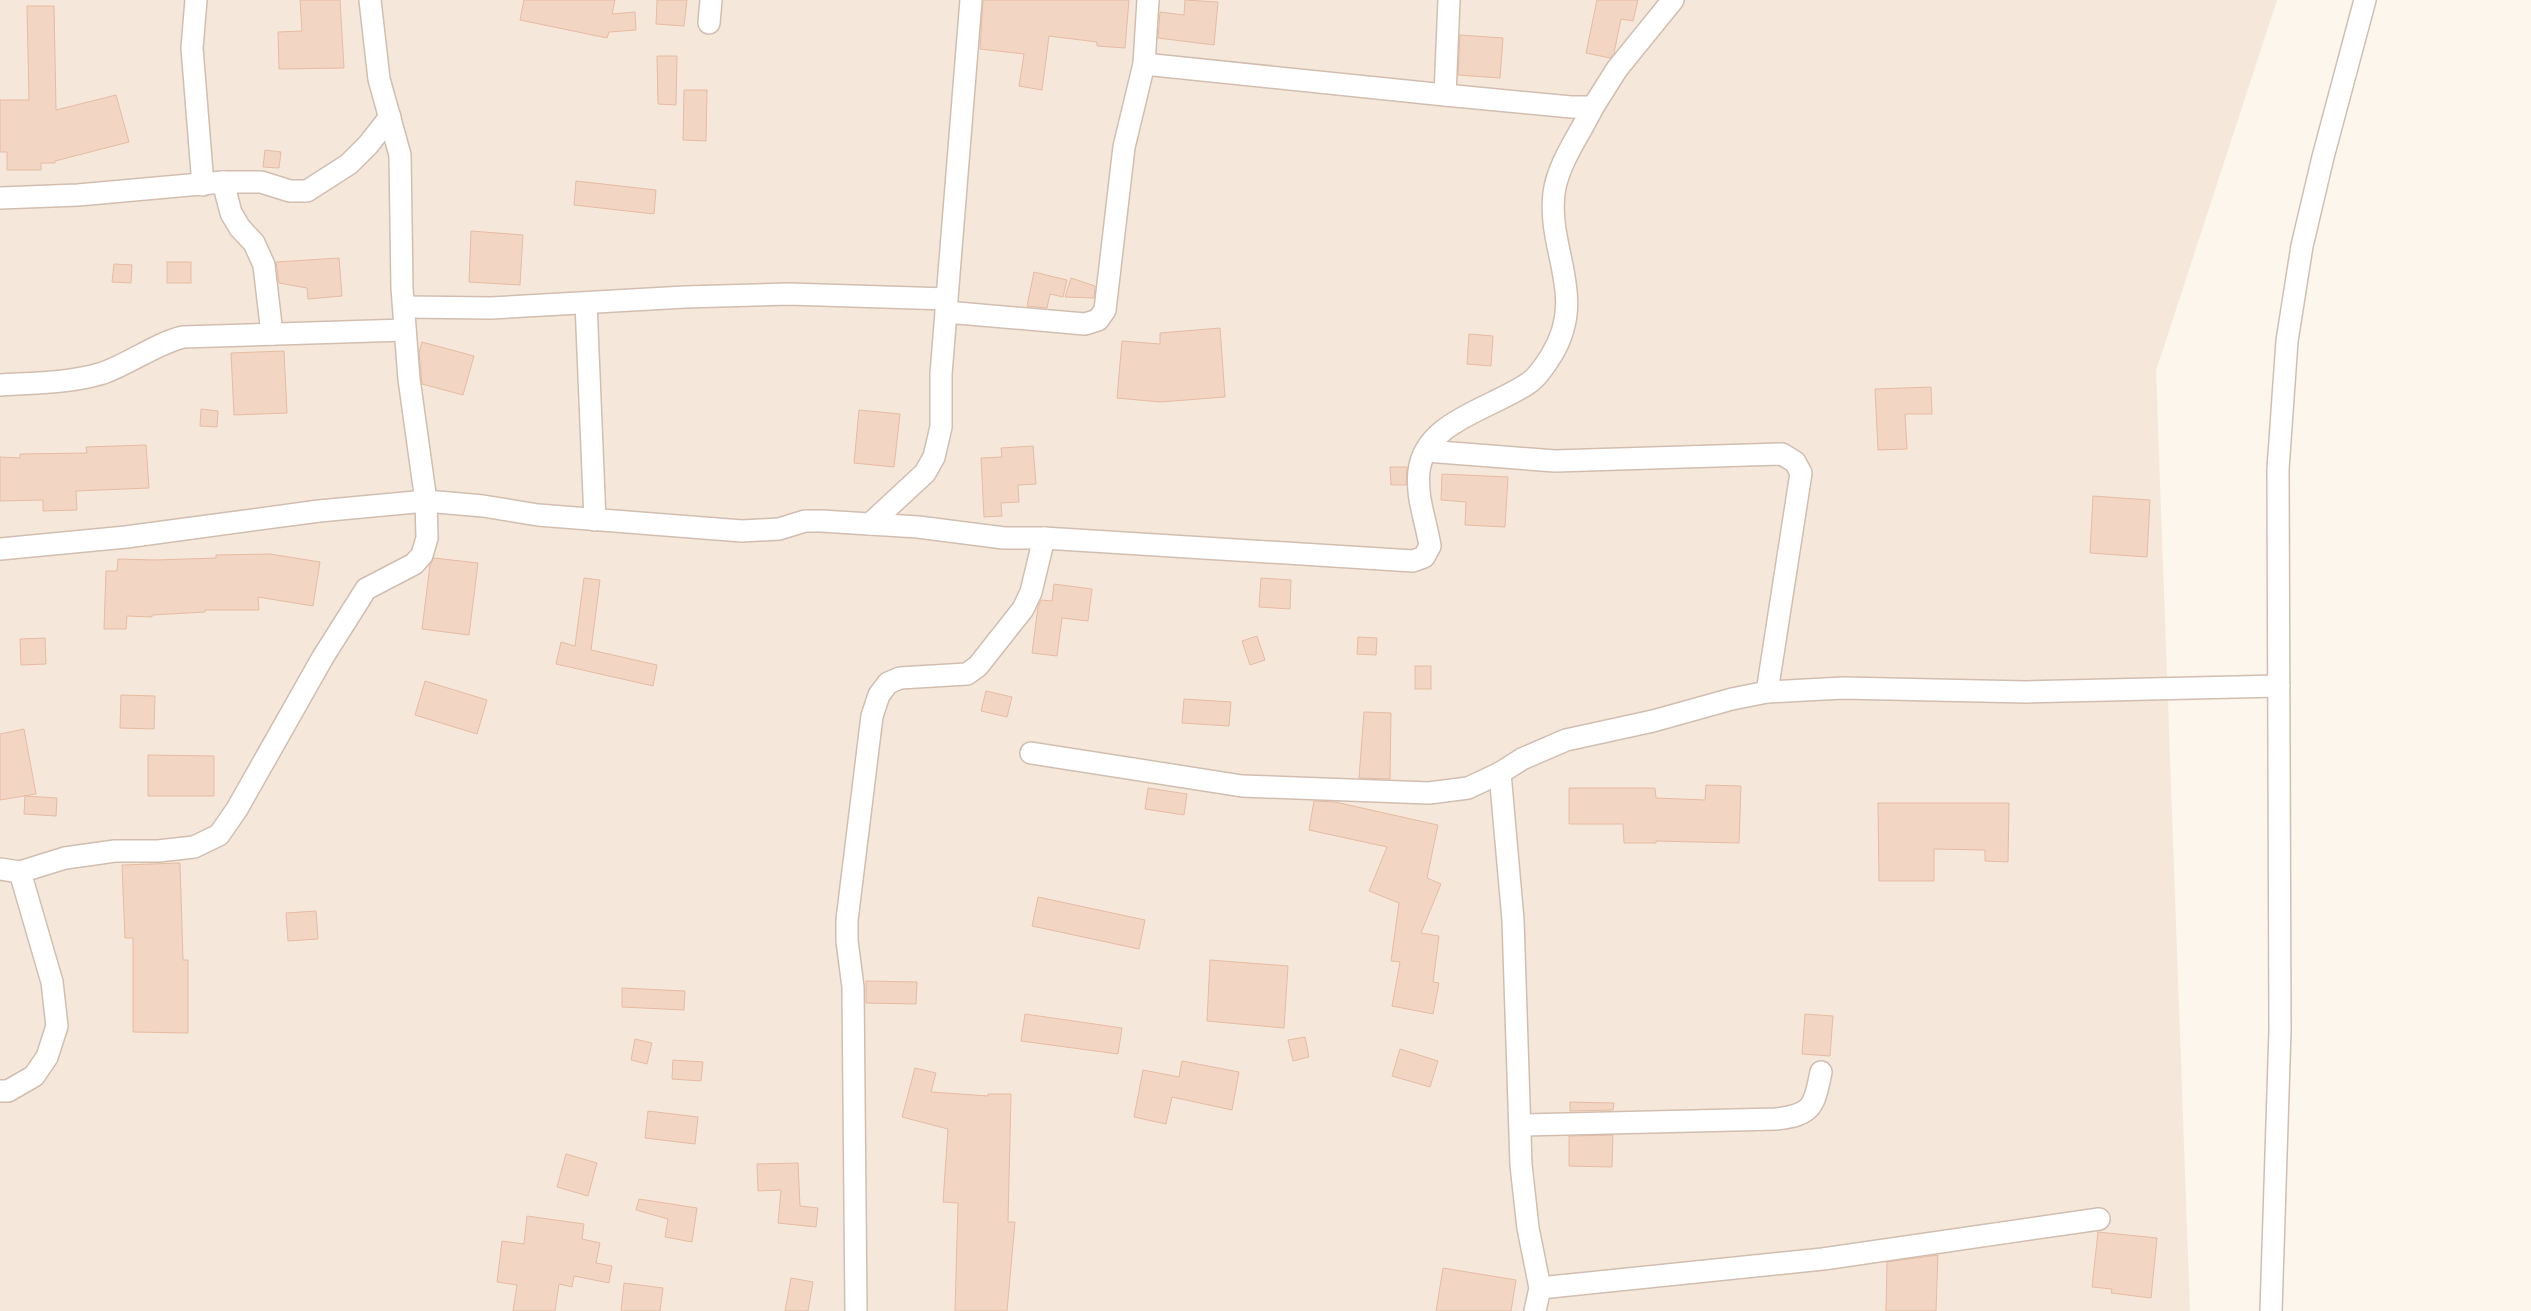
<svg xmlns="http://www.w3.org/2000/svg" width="2531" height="1311" font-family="Roboto,sans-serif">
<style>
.residential{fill:#f5e8da}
.building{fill:#f3d5c3;stroke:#e6bba3}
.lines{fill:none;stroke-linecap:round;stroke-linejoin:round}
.minor-casing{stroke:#d1beb0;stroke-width:24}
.minor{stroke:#fff;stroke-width:21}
</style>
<rect width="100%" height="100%" fill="#fdf6ec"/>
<!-- residential -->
<polygon class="residential" points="0,0 2277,0 2156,371 2190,1311 0,1311"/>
<!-- building -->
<g class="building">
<polygon points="300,0 340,0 344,68 279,69 278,32 302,31"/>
<polygon points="524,0 615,0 612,14 635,12 636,30 609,32 607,38 520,20"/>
<polygon points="657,0 687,0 684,26 656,24"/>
<polygon points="983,0 1129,0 1125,48 1097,46 1097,42 1049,36 1042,90 1019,86 1024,54 980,49"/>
<polygon points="1185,0 1218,2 1214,45 1158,38 1160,12 1184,15"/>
<polygon points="1597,0 1638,0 1633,21 1621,19 1614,53 1610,58 1586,53"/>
<polygon points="27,6 54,6 56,110 116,95 129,142 55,161 55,163 41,163 41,170 7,170 7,152 0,152 0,100 29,100"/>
<polygon points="1460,35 1503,38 1500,78 1458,75"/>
<polygon points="657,56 677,56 676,105 658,104"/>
<polygon points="684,90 707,90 706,141 683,140"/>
<polygon points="265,150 281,152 279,168 263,167"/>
<polygon points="576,181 656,190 654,214 574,205"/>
<polygon points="471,231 523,235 520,285 469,282"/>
<polygon points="339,258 342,296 308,299 307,288 279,283 276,262"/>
<rect x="167" y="262" width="24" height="21"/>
<polygon points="114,264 132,265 131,283 112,282"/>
<polygon points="1034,272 1067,280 1063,297 1050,294 1047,308 1027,306"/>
<polygon points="1071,278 1095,286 1094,298 1065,297"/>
<polygon points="1220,328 1225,397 1160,402 1117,398 1122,341 1160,344 1160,333"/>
<polygon points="1469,334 1493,336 1491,366 1467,364"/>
<polygon points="422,342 474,356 463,395 422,384 419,352"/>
<polygon points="284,351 287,413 234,415 231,353"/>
<polygon points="1931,387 1932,414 1905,414 1907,449 1878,450 1875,389"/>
<polygon points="201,409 218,411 217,427 200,426"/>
<polygon points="859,410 900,414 894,467 854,463"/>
<polygon points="146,445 149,488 76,491 77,510 43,511 43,500 0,501 0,457 20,458 20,454 87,453 86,447"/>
<polygon points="1033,446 1036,484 1018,485 1019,502 1001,503 1002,516 984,517 981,458 1002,457 1001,448"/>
<polygon points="1390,467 1407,467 1406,485 1391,485"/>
<polygon points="1442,474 1508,477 1505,527 1465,525 1466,502 1441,500"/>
<polygon points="2093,496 2150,500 2147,557 2090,553"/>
<polygon points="270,554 320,562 313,606 258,597 259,610 205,610 205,612 152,615 152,617 127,616 126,629 104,629 106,571 117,571 118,559 156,560 216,558 216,555"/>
<polygon points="434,558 478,563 469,635 422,629 430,565"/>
<polygon points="584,578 600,580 591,650 657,665 653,686 556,664 561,642 575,646"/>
<polygon points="1261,578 1291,580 1290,609 1259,607"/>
<polygon points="1054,584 1092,589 1088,621 1062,618 1057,656 1032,653 1038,607 1041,600 1052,601"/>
<polygon points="1257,636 1265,660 1250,665 1242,641"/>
<polygon points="1358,637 1377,638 1376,655 1357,654"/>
<polygon points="45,638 46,664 21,665 20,639"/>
<rect x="1415" y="666" width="16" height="23"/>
<polygon points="425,681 487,700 477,734 415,715"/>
<polygon points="986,691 1012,697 1007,717 981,711"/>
<polygon points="121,695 155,696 154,729 120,728"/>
<polygon points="1184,699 1231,702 1229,726 1182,723"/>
<polygon points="1364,712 1391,713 1390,779 1359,778"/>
<polygon points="24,729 36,794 0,800 0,734"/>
<polygon points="148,755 214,756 214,796 148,796"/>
<polygon points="1706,785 1741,786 1739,843 1656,841 1656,843 1624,843 1623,824 1569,824 1569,788 1655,788 1656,798 1705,800"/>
<polygon points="1148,788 1187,794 1184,815 1145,809"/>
<polygon points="25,796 57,798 56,816 24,814"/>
<polygon points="1314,801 1335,802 1438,825 1427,878 1441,884 1421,933 1439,936 1433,982 1439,983 1433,1014 1392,1006 1400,962 1391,961 1399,903 1369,891 1387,847 1309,830"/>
<polygon points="1878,803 2009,803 2008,862 1985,861 1985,850 1934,849 1934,881 1879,881"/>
<polygon points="180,863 183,960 188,960 188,1033 133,1032 133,938 125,938 122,865"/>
<polygon points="1038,897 1145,920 1139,949 1032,926"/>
<polygon points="316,911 318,939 288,941 286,913"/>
<polygon points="1210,960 1288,966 1284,1028 1207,1021"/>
<polygon points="866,981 917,982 916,1004 866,1003"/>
<polygon points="622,988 685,991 684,1010 622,1007"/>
<polygon points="1025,1014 1122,1028 1118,1054 1021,1041"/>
<polygon points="1805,1014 1833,1016 1830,1056 1802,1054"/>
<polygon points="1305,1037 1309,1057 1293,1061 1288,1040"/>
<polygon points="635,1039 652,1043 647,1064 631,1060"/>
<polygon points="1400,1049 1438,1061 1430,1087 1392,1076"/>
<polygon points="673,1060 703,1062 701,1081 672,1079"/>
<polygon points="1182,1061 1239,1072 1232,1110 1172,1097 1166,1124 1134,1117 1143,1070 1179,1077"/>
<polygon points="915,1068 936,1073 931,1092 988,1096 988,1094 1011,1094 1008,1222 1015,1222 1007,1311 955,1311 958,1203 943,1202 948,1129 902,1117"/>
<polygon points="1570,1102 1614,1103 1613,1110 1570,1111"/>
<polygon points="648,1111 698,1117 695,1144 645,1138"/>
<polygon points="1613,1135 1612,1167 1569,1166 1569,1136"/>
<polygon points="566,1154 597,1163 588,1196 557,1187"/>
<polygon points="798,1163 800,1206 818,1208 816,1227 778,1223 781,1190 758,1191 757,1164"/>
<polygon points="639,1199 697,1208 692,1242 665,1237 668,1219 636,1210"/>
<polygon points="527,1216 584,1224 582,1239 600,1243 596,1263 612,1266 609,1283 574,1276 572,1287 559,1284 555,1311 513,1311 517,1285 497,1282 502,1241 524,1244"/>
<polygon points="2098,1232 2157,1238 2151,1298 2111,1293 2112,1289 2092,1287"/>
<polygon points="1938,1255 1936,1311 1886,1311 1887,1262"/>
<polygon points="1443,1268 1516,1280 1511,1311 1436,1311"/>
<polygon points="791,1278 813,1282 808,1311 785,1311"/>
<polygon points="624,1283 663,1288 660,1311 621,1311"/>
</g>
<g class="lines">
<!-- minor casing -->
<g class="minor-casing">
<g id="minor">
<polyline points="196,0 192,48 203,185"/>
<polyline points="709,23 711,0"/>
<polyline points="1144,64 1445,95 1571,107 1593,107 1617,69 1673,0"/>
<polyline points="1445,95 1449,0"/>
<polyline points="223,182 231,213 240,228 254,243 264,265 272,334"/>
<polyline points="0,198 78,195 223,182 261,182 290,191 307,191 349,164 368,145 390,117"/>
<polyline points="586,303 595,520"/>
<polyline points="404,307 491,308 685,297 789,294 947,299"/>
<polyline points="946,311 971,0"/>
<path d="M0 385C33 383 71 383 103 373 131 363 155 344 183 337L405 330"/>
<polyline points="1426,451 1555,461 1782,454 1795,462 1801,473 1767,692"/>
<polyline points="870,524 925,473 934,457 941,427 941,374 946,312 1085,324 1098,320 1105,310 1124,147 1144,64 1148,0"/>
<path d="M0 549 126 537 319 511 426 501 483 506 538 515 742 531 779 529 805 521H821L918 527 1004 538H1044L1413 561 1424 557 1430 546C1426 520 1416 498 1419 471 1425 420 1495 408 1530 382 1537 377 1546 364 1551 356 1588 297 1547 251 1554 193 1558 163 1580 134 1593 107"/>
<polyline points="1031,753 1242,786 1429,793 1468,788 1500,773 1522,759 1566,740 1653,721 1732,699 1767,692 1843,688 2026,692 2279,686"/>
<polyline points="1500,773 1513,920 1521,1165 1528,1228 1540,1288 1535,1311"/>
<polyline points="0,869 20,872 65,858 115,851 158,851 194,847 219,835 237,809 323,657 366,589 414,564 422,555 427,538 426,501 409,379 402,288 400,155 379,79 370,0"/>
<polyline points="0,1091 8,1091 34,1076 47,1057 57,1026 52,982 20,872"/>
<path d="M1520 1125 1776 1119C1813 1115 1814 1106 1821 1072"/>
<polyline points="1540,1288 1823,1259 2099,1219"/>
<polyline points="856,1311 853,987 847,941 847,920 872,716 879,695 888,683 900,678 967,674 978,666 1023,609 1031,592 1044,538"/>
<polyline points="2271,1311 2280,1030 2278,469 2287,341 2302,246 2323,157 2365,0"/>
</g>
</g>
<!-- minor -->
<use href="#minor" class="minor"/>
</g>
</svg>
